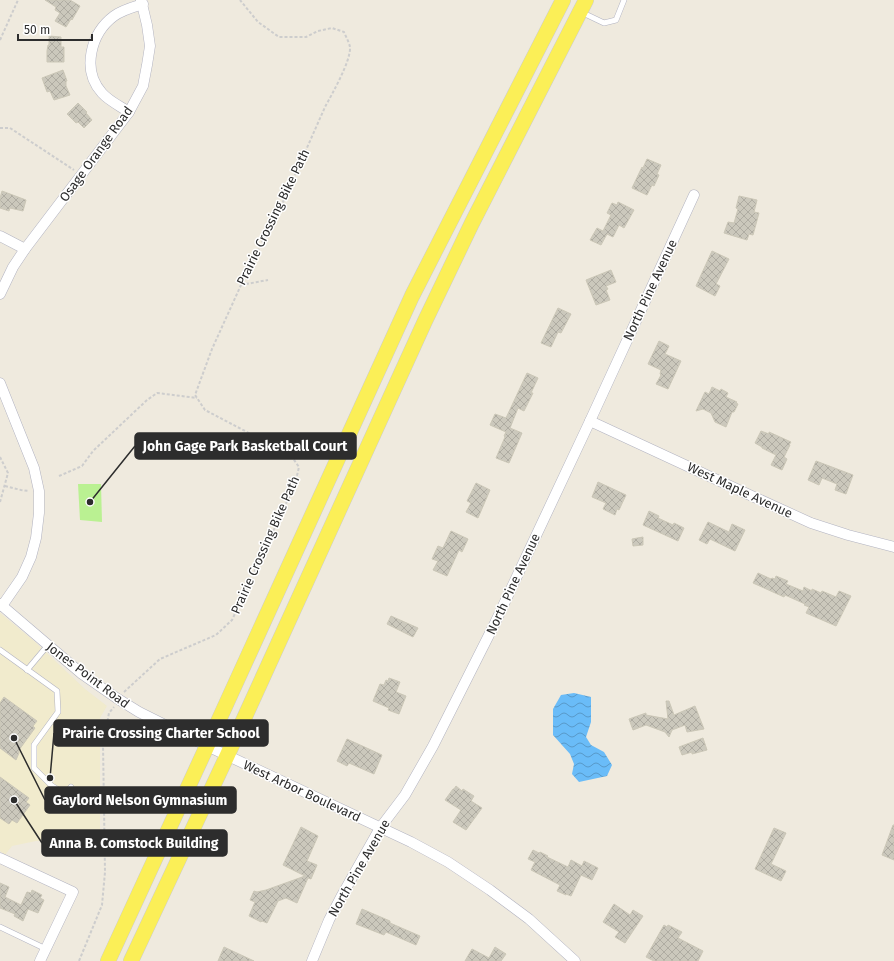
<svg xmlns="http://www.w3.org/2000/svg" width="894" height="961" font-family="'Fira Sans',sans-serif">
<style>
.education{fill:#f1ebcd}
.pitch{fill:#baf192}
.water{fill:url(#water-waves)}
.building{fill:url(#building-cross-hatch);stroke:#cbc7b7}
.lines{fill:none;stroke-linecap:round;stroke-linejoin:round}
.lane-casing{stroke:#b2b3c1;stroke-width:6}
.street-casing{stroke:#b2b3c1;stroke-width:11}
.primary-casing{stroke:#cdcdcd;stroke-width:16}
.path{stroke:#cdcdcd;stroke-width:2;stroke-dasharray:3 2;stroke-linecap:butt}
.lane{stroke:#fff;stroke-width:5}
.street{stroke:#fff;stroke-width:10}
.primary{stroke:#fbef57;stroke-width:15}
.labels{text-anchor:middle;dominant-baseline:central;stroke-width:3;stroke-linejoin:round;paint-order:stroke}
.street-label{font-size:13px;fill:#2d2d2d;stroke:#fff}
.leader{fill:none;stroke:#2d2d2d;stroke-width:1.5}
.callout-dot{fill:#2d2d2d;stroke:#fff;stroke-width:1.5}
.callout{fill:#2d2d2d;stroke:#2d2d2d;stroke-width:1.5}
.callout-label{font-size:14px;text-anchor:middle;font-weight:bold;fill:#fff}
</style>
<defs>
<pattern id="water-waves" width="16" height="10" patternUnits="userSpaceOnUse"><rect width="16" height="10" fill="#6abcf8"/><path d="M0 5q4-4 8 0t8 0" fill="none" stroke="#5899c9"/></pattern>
<pattern id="building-cross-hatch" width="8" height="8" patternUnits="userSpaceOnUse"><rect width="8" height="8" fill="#cbc8bc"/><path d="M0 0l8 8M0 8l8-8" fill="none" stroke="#afaca2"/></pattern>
</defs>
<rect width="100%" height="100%" fill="#efeade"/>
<!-- education -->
<polygon class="education" points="0,613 34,641 85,689 107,706 100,718 100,837 36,841 12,846 5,855 0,851"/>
<!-- pitch -->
<polygon class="pitch" points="78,484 101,484 102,522 80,520"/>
<!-- water -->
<polygon class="water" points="574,693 591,697 591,722 586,737 591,745 604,752 612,765 607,776 579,782 572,774 574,764 570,754 553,735 553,709 561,695"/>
<!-- building -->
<g class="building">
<polygon points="45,0 70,0 80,6 72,20 71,19 66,27 55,21 60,13 55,10 56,7"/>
<polygon points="49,36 61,37 61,47 64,47 64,62 47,62 47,51 48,45 49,45"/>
<polygon points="63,70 67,81 66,81 66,86 70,95 54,100 50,91 47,92 42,78"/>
<polygon points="78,103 87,112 86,113 92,120 84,128 78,122 76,123 67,114"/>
<polygon points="647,159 661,165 657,174 659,175 654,186 652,185 647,195 632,188 642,167 643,168"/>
<polygon points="2,191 26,200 23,211 10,208 9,211 0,208 0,198"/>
<polygon points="739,196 757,200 754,212 759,213 753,235 749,234 747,240 724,233 728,222 734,223 738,209 736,208"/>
<polygon points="618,202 634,210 624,228 619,225 613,237 607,234 601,245 590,240 597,228 603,231 611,215 607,213 612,203 617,205"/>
<polygon points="712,251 729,259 716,284 720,286 715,296 696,286"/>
<polygon points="611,270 616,282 606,286 608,289 606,290 610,300 596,305 586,280"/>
<polygon points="558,308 571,314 561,333 558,332 551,347 541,343"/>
<polygon points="659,341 669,346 665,354 681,361 668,389 656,384 661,375 660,374 661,370 648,364"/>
<polygon points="527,373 538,378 531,393 533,393 524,411 518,408 510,428 522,433 509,463 496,458 505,437 504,436 506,432 490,425 495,414 506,418"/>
<polygon points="712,387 720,391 721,389 728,393 726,397 737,402 736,403 738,404 734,412 732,412 726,427 715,422 711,413 703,409 696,411 705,392 709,394"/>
<polygon points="761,431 769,434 769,432 791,442 789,445 790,445 784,457 787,459 782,470 771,465 776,455 762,448 762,447 755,443"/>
<polygon points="816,461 853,475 846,494 835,490 837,484 822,478 819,485 808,480"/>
<polygon points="598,482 626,495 619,510 617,509 615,515 603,509 606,503 592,497"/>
<polygon points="476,483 490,490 478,518 466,512 471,503 467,501"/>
<polygon points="649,511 659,516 658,518 673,525 674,523 684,528 678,541 643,525"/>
<polygon points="708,522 729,532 732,524 745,530 735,551 710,539 707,544 699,540"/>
<polygon points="451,531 468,539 462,552 459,550 447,576 433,570 438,561 432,559 438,546 443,548"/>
<polygon points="643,537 643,545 633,546 632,539"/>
<polygon points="758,573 771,579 772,578 775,579 776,576 788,581 786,584 803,591 804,587 812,591 812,589 821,593 822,591 836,597 839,591 851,596 836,626 806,613 809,607 804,605 805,604 785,595 784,597 753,583"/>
<polygon points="391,616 418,628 413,637 387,624"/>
<polygon points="389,678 400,682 396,692 406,696 399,714 388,710 389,708 373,701 380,684 384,685 386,680 388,681"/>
<polygon points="4,697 37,721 33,726 35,728 19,750 19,753 16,760 0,748 0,703"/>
<polygon points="666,701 669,701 674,715 695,706 704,729 687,732 685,725 672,730 669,737 665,732 646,725 633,730 629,719 646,713 646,715 668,719"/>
<polygon points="703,738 707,750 692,754 692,752 682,755 679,747"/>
<polygon points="347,739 382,755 374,774 349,763 347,766 337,761"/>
<polygon points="0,777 29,798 26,802 30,805 17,823 12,820 9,824 0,818"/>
<polygon points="456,786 462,791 463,789 474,796 471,801 482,808 466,830 453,822 461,810 445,800 453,789 454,789"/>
<polygon points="893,825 894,825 894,860 882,855"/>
<polygon points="301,827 318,836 307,861 317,865 311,879 308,878 297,903 286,898 278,901 267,923 262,921 261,922 249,916 255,902 250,900 254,891 257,892 266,890 305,876 283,865"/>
<polygon points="774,828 786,833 771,864 786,871 781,881 755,869"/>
<polygon points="533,850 539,853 540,852 548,856 547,857 568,867 571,860 582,866 584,861 598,868 592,880 581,875 571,896 566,894 566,895 557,891 560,885 531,870 535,862 528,859"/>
<polygon points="0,883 9,887 5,897 21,905 27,892 31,893 32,890 42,895 40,898 44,900 38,913 28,909 23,921 14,916 15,914 0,908"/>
<polygon points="614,904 630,915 633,910 643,916 625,943 615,937 619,932 603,922"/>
<polygon points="362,909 390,921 390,923 420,936 416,945 386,932 384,935 356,924"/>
<polygon points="664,925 667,927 668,925 682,932 678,938 703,951 698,961 654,961 646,957"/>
<polygon points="224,947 254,961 218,961"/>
<polygon points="495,947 506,954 501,961 465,961 472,949 489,958"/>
</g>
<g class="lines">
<!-- lane casing -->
<g class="lane-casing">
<g id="lane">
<polyline points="581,12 604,23 616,20 624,0"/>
<polyline points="0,650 57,691 58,712 34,745 34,768 52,786 65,794 71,787"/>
<polyline points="27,670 48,645"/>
<polyline points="0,927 46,949"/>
</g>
</g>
<!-- street casing -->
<g class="street-casing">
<g id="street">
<path d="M129 112C120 106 109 101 102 93 81 70 91 33 114 16 122 10 133 7 143 4"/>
<polyline points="0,236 25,249"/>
<polyline points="0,294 13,267 25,249 129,112 143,86 147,65 150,46 147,25 141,0"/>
<polyline points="0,383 34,468 39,491 39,513 36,538 31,557 22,577 2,606"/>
<polyline points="590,421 754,497 811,523 848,535 894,547"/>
<polyline points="0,604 82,674 118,699 139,712 207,746 411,842 448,862 490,890 529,919 575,961"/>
<polyline points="0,858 73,892 40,961"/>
<polyline points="312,961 329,920 341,897 380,828 405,795 433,746 495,623 590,421 694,195"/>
</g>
</g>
<!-- primary casing -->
<g class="primary-casing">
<g id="primary">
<polyline points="108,961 207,746 412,296 563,0"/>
<polyline points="131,961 227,756 425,321 472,223 586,0"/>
</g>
</g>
<!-- path -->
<g class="path">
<polyline points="0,40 18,0"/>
<polyline points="0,128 10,128 74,170"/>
<polyline points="241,285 268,280"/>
<polyline points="0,457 8,473 0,502"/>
<polyline points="59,476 82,466 93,451 147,400 157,393 197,398"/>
<polyline points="5,486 21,490 29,491"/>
<path d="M124 692 160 659 216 635 232 620 295 484 299 467 292 457 266 442 205 410 195 395 212 349 241 285 267 232 279 211 325 107C332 94 351 61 350 47 349 42 346 37 344 32L332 28 318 31 306 37H279L258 22 240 0"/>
<polyline points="79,961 102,905 105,872 103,744 109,713 114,707"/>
</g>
<!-- lane -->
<use href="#lane" class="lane"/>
<!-- street -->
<use href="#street" class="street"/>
<!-- primary -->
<use href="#primary" class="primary"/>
</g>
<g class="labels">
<!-- street labels -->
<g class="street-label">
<text transform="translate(96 154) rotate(-54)">Osage Orange Road</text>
<text transform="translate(273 217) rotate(-64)">Prairie Crossing Bike Path</text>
<text transform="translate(650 290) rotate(-65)">North Pine Avenue</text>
<text transform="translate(740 490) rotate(25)">West Maple Avenue</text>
<text transform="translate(265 545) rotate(-66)">Prairie Crossing Bike Path</text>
<text transform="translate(513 584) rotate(-65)">North Pine Avenue</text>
<text transform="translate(88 675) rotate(37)">Jones Point Road</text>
<text transform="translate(302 791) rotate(25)">West Arbor Boulevard</text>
<text transform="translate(359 868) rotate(-60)">North Pine Avenue</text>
</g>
</g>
<!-- callouts -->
<path class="leader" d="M90 502L135 446M50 778L54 733M14 738L45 800M14 800L42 843"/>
<g class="callout-dot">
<circle cx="90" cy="502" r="4"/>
<circle cx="50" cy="778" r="4"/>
<circle cx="14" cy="738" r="4"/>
<circle cx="14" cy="800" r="4"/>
</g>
<g class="callout">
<rect x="135" y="433" width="221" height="26" rx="4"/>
<rect x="54" y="720" width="214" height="26" rx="4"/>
<rect x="45" y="787" width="191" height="26" rx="4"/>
<rect x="42" y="830" width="185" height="26" rx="4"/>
</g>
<g class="callout-label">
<text x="245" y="451">John Gage Park Basketball Court</text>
<text x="161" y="738">Prairie Crossing Charter School</text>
<text x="140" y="805">Gaylord Nelson Gymnasium</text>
<text x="134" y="848">Anna B. Comstock Building</text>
</g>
<!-- scale -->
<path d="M18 34v6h74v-6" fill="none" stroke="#2d2d2d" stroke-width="2"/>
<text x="24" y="34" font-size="12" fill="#2d2d2d" stroke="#ffffff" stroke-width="3" paint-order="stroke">50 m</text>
</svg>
